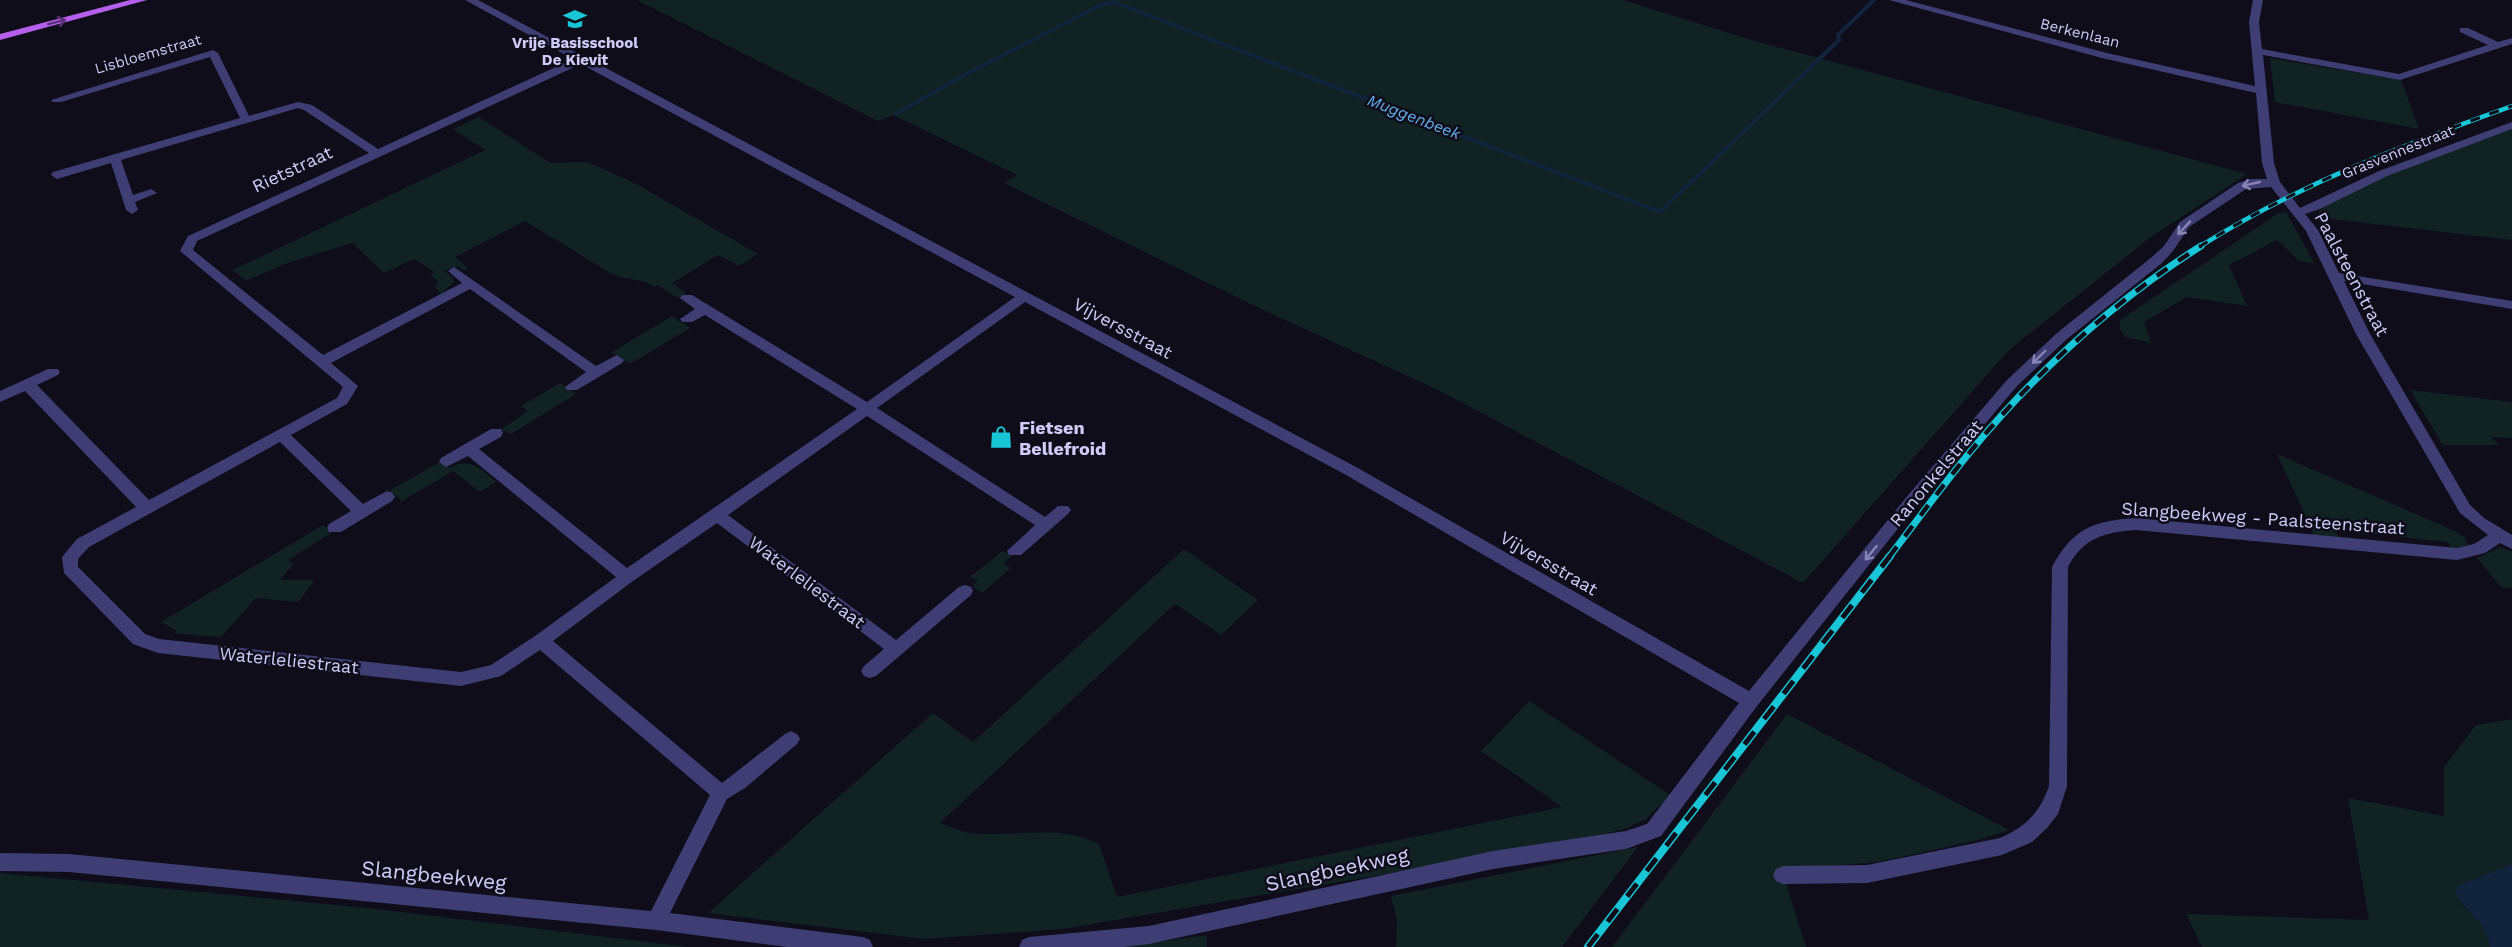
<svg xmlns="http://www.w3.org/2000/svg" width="2512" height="947" font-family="'Work Sans',sans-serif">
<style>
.green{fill:#102322}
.water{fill:#12243d}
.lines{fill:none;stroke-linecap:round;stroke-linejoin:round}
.stream{stroke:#12243d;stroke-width:4}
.minor{fill:#3e3d74;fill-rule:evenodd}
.primary{fill:#b65fec;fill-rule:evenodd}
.rail-far2-casing{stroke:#19c6d7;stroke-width:4.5}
.rail-far1-casing{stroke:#19c6d7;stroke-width:7}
.rail-casing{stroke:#19c6d7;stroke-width:8}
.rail-far2{stroke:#0f0d1a;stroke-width:3;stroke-dasharray:10;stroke-linecap:butt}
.rail-far1{stroke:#0f0d1a;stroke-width:4.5;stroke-dasharray:13;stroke-linecap:butt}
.rail{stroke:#0f0d1a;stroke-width:5;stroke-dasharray:16;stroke-linecap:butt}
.oneway{stroke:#5a3278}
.oneway2{stroke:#8784b6}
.labels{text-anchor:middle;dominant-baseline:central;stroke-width:5;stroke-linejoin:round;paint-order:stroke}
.far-street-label{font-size:15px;fill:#d0ccf9;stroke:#0f0d1a}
.far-poi-label{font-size:15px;font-weight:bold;fill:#d0ccf9;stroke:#0f0d1a}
.far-water-label{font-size:16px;font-style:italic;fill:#65afed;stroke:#0f0d1a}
.street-label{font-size:18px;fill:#d0ccf9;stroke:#0f0d1a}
.poi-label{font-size:18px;font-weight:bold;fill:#d0ccf9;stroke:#0f0d1a;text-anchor:start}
.near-street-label{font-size:21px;fill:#d0ccf9;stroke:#0f0d1a}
</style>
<rect width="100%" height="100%" fill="#0f0d1a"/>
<!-- green -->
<g class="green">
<polygon points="637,0 1623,0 1748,39 2247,174 2151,237 2009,350 1803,583 1438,390 1259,308 1004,183 1017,175 893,115 878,121"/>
<polygon points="2270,58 2401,80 2419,129 2275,102"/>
<polygon points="479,117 550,163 588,162 638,185 758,254 739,266 718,255 672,283 686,293 678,298 658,285 654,287 646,282 620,277 612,274 525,221 455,257 468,268 464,270 457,266 444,271 452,277 454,282 441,294 435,287 439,282 430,275 435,272 414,259 384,273 352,243 287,263 246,281 233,270 485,150 453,129"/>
<path d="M2512 129V240L2315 217C2331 190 2476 141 2512 129Z"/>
<polygon points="2286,212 2314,263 2299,261 2277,240 2229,265 2247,306 2187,297 2144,322 2151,343 2125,337 2120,329 2120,320 2279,213"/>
<polygon points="672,316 690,328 630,364 612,352"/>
<polygon points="560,383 576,394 511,434 500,430 528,411 521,406"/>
<polygon points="2410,390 2512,402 2512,438 2491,437 2499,445 2443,445"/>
<polygon points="2277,454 2453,530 2465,538 2468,545 2452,549 2448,542 2335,530 2339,537 2314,535"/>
<path d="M440 462 449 468C472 457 479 468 496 482L480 492 453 471 402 501 389 491Z"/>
<polygon points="323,525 331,533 288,560 293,565 280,580 315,580 298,602 256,598 221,637 173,633 177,631 161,622"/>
<polygon points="2501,547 2512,552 2512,588 2501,587 2477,558"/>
<path d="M1184 549 1258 600 1221 635 1175 604 940 823C950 826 961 832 971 833 1015 838 1060 823 1099 844L1117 897 1562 807 1481 751 1529 701 1670 795 1646 819 1627 828 1573 842 1063 929 924 939 708 913 933 713 973 742Z"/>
<polygon points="1003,551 1012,556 1003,563 1011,568 982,593 972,586 978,581 970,577"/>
<polygon points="1787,714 2009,830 1978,840 1878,862 1782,870 1806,947 1612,947"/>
<polygon points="2512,719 2512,864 2460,885 2461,903 2487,931 2490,947 2202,947 2186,914 2369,920 2348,798 2444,816 2444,767 2476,725"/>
<polygon points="1638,847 1562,947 1396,947 1397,920 1391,896"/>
<polygon points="0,873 368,908 689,947 0,947"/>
<polygon points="1207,935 1207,947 1122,947"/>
</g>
<!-- water -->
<path class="water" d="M2512 864V947H2490C2485 919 2467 915 2455 892L2460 885Z"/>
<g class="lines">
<!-- stream -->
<polyline class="stream" points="896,114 968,73 1103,4 1114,2 1660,212 1839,40 1838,35 1874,0"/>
<!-- minor -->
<path class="minor" d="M465 0H478L1356 467 1749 691 1909 494 2007 380 2057 333 2152 257 2164 246 2180 222 2238 183 2251 179H2267L2262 163 2256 93 2102 58 1889 0H1906L2107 53 2255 86 2249 22 2253 0H2263L2259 22 2262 49 2399 74 2488 45 2460 32V28H2468L2498 42 2512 38V44L2400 80 2263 55 2274 163 2280 182 2300 208 2379 171 2512 122V129L2387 176 2320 209 2305 214 2318 230 2339 273 2512 301V309L2344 281 2370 334 2470 505 2484 518 2512 535V549L2500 543 2485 553 2457 560 2136 530C2105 532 2083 538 2068 567L2067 786 2058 814 2047 828 2032 842 2002 855 1867 883 1783 884 1776 881 1773 875 1776 869 1783 866 1867 865 2000 838C2026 827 2040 812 2049 786L2052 567C2073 528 2093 521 2136 518L2457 548 2474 544 2488 535 2460 513 2356 334 2306 231 2271 187 2246 189 2189 227 2173 251 2162 263 2067 339 2017 386 1919 502 1757 706 1661 836 1626 849 1493 869 1149 944 1124 947H1019L1022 940 1029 937 1149 926 1493 851 1626 831 1647 824 1739 703 1346 475 1025 302 877 408 1045 517 1058 506H1068L1071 510 1068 514 1021 555H1009L1007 551 1035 525 867 416 728 515 896 640 959 587 965 585 971 587 973 591 971 595 876 676 870 678 864 676 861 671 864 666 884 649 717 523 633 581 553 641 722 783 785 734 791 731 797 734 800 739 797 744 745 788 727 799 670 913 863 937 870 940 873 947H787L656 930 69 872 0 871V853L69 854 651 911 710 795 540 650 501 676 461 686 158 653 133 644 64 573 62 557 77 539 136 507 25 391 0 402V391L48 369H58L60 372 58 375 37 385 149 500 337 398 343 387 180 251 188 236 369 153 304 110 298 108 121 160 133 195 151 189 157 193 135 202 138 210 132 214 126 210 111 163 57 179 51 175 53 172 240 118 210 57 61 102H53L51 100 213 50 218 53 249 116 298 102 312 105 378 149 573 59ZM581 64 1015 297 867 402 692 295H682L680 298 695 309 680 319 682 322H692L705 315 857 409 627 568 479 449 501 437 503 433 501 429H491L441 458 439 462 446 467 468 456 616 577 535 636 491 665 461 672 159 639 145 634 78 567V559L89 547 280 442 351 511 329 524 327 528 329 532H341L392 501 395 497 392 493 387 491 363 504 291 435 347 404 358 386 331 363 470 289 586 372 565 387 567 390H577L622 363 624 360 617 355 596 366 454 267 448 271 462 283 323 355 193 250 197 241Z"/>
<!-- primary -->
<polygon class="primary" points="130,0 147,0 0,40 0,34"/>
<!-- rail-far2 casing -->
<g class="rail-far2-casing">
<path id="rail-far2" d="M2199 247C2297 185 2403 145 2512 106"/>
</g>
<!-- rail-far1 casing -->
<g class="rail-far1-casing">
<path id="rail-far1" d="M1889 557C1916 522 1942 486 1970 452 2036 372 2114 301 2201 246"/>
</g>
<!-- rail casing -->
<g class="rail-casing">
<polyline id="rail" points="1588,947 1890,556"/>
</g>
<!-- rail-far2 -->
<use href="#rail-far2" class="rail-far2"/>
<!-- rail-far1 -->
<use href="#rail-far1" class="rail-far1"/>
<!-- rail -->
<use href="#rail" class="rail"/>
</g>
<!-- one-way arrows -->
<defs><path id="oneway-shaft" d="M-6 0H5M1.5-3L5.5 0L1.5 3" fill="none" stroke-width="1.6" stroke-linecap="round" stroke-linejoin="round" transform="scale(1.5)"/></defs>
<use class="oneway" href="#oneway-shaft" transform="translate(57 22) rotate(-14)"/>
<g class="oneway2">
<use href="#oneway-shaft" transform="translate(2251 184) rotate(167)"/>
<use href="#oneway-shaft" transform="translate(2184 228) rotate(133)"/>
<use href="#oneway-shaft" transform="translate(2039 357) rotate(136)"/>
<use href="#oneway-shaft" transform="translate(1871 553) rotate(129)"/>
</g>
<!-- icons -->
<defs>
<g id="school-bare" transform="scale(1.8)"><path d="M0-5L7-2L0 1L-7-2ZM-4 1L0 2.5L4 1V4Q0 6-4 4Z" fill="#19c6d7" stroke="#0f0d1a" stroke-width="2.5" paint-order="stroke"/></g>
<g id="shop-bare" transform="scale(1.8)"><path d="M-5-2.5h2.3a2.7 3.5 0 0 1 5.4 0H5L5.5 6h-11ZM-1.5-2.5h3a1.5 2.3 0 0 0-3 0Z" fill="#19c6d7" stroke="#0f0d1a" stroke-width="2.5" paint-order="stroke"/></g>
</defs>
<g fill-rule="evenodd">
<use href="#school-bare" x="575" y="19"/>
<use href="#shop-bare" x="1001" y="437"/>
</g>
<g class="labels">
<!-- far-street labels -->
<g class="far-street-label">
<text transform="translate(2080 33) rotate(14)">Berkenlaan</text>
<text transform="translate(148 54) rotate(-16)">Lisbloemstraat</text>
<text transform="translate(2398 152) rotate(-22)">Grasvennestraat</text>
</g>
<!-- far-poi labels -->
<g class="far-poi-label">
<text x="575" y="43">Vrije Basisschool<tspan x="575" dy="17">De Kievit</tspan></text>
</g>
<!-- far-water labels -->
<g class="far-water-label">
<text transform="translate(1414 117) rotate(21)">Muggenbeek</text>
</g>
<!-- street labels -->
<g class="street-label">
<text transform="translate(292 169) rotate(-25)">Rietstraat</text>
<text transform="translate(2352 274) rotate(62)">Paalsteenstraat</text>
<text transform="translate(1123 328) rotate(28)">Vijversstraat</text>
<text transform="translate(1936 473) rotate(-50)">Ranonkelstraat</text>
<text transform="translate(2263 518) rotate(4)">Slangbeekweg - Paalsteenstraat</text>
<text transform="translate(1549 563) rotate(30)">Vijversstraat</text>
<text transform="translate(807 582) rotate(37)">Waterleliestraat</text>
<text transform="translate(289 660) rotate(6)">Waterleliestraat</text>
</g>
<!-- poi labels -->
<g class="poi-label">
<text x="1019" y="427">Fietsen<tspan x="1019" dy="21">Bellefroid</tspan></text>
</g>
<!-- near-street labels -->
<g class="near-street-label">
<text transform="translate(1337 869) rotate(-12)">Slangbeekweg</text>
<text transform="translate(434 875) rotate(6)">Slangbeekweg</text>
</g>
</g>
</svg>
